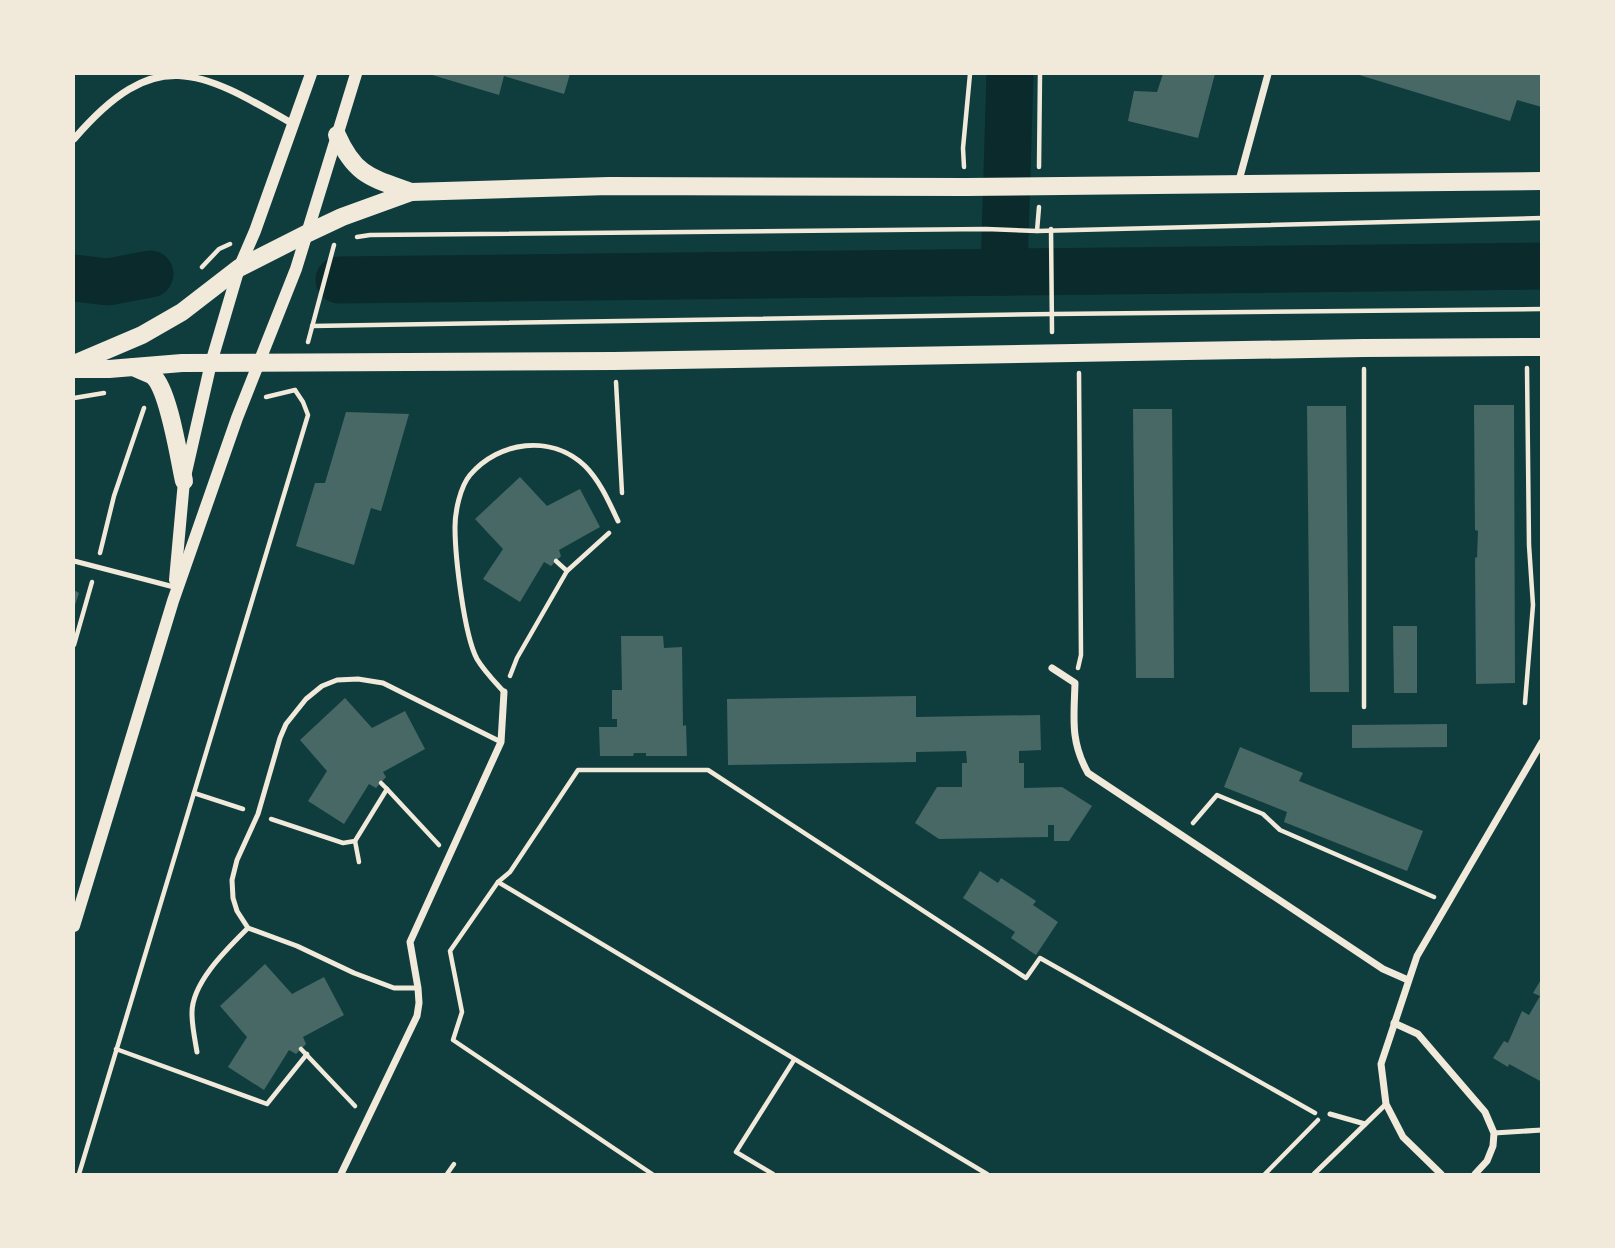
<svg xmlns="http://www.w3.org/2000/svg" width="1615" height="1248" font-family="'PT Sans Narrow',sans-serif">
<style>
.lines{fill:none;stroke-linecap:round;stroke-linejoin:round}
.river{stroke:#0a2a2b;stroke-width:47}
.building{fill:#486865}
.path{stroke:#f1e9da;stroke-width:4.5}
.service{stroke:#f1e9da;stroke-width:5}
.minor{stroke:#f1e9da;stroke-width:7}
.tertiary{stroke:#f1e9da;stroke-width:12}
.primary{stroke:#f1e9da;stroke-width:18}
</style>
<rect width="100%" height="100%" fill="#0f3d3e"/>
<g class="lines">
<!-- river -->
<g class="river">
<polyline points="1004,272 1010,74"/>
<polyline points="74,278 108,282 150,274"/>
<polyline points="339,280 1542,266"/>
</g>
</g>
<!-- building -->
<g class="building">
<polygon points="429,74 570,74 564,94 504,76 499,95"/>
<polygon points="1163,74 1215,74 1198,138 1128,121 1134,91 1157,92"/>
<polygon points="1356,74 1542,74 1542,107 1517,100 1510,121"/>
<polygon points="1474,405 1514,405 1515,683 1476,684 1475,557 1477,558 1478,531 1475,530"/>
<polygon points="1307,406 1346,406 1349,692 1310,692"/>
<polygon points="1133,409 1172,409 1174,678 1136,678"/>
<polygon points="346,412 409,414 381,511 371,508 354,565 296,546 315,483 325,483"/>
<polygon points="520,477 547,506 580,489 600,527 559,550 561,556 551,566 544,562 520,602 483,579 503,549 475,519"/>
<polygon points="74,590 79,593 74,608"/>
<polygon points="1393,626 1417,626 1417,693 1394,693"/>
<polygon points="621,636 663,636 664,648 682,647 683,726 686,725 687,756 646,756 646,753 634,753 633,756 600,756 599,727 617,727 617,719 612,719 612,690 622,690"/>
<polygon points="916,696 916,717 1040,715 1041,750 1019,751 1019,763 1024,763 1024,788 1062,787 1092,806 1069,841 1054,841 1054,825 1048,825 1048,837 939,839 915,823 937,787 962,787 962,763 967,763 966,751 916,752 916,762 728,765 727,699"/>
<polygon points="345,698 372,728 405,711 425,749 383,772 386,777 376,788 369,784 344,824 308,801 327,771 300,740"/>
<polygon points="1447,724 1447,747 1352,748 1352,725"/>
<polygon points="1240,747 1303,773 1299,781 1423,831 1407,871 1284,822 1287,812 1224,787"/>
<polygon points="980,871 998,883 1001,878 1036,901 1033,905 1058,922 1036,955 1011,938 1015,932 963,898"/>
<polygon points="265,964 292,994 324,977 344,1015 303,1037 306,1044 296,1054 289,1050 264,1090 228,1067 247,1037 220,1006"/>
<polygon points="1542,978 1542,1082 1509,1064 1508,1067 1493,1058 1504,1041 1508,1043 1522,1011 1529,1015 1540,996 1533,993"/>
</g>
<g class="lines">
<!-- path -->
<g class="path">
<polyline points="964,167 963,148 970,74"/>
<polyline points="1039,167 1040,74"/>
<polyline points="1051,229 1052,332"/>
<polyline points="1037,231 1039,207"/>
<polyline points="357,237 370,235 986,229 1037,231 1542,218"/>
<polyline points="202,267 219,249 230,244"/>
<polyline points="312,326 1053,314 1542,309"/>
<polyline points="308,342 334,245"/>
<polyline points="1364,369 1364,707"/>
<polyline points="616,382 622,493"/>
<polyline points="266,397 295,390"/>
<polyline points="74,398 104,393"/>
<polyline points="100,553 114,496 144,408"/>
<polyline points="556,561 567,571"/>
<polyline points="74,645 92,582"/>
<polyline points="1078,668 1081,655 1079,373"/>
<polyline points="510,676 517,658 567,571 609,533"/>
<polyline points="1525,703 1533,605 1529,545 1527,368"/>
<polyline points="387,789 439,845"/>
<polyline points="194,793 243,809"/>
<polyline points="271,819 343,843 355,841 387,789 381,783"/>
<polyline points="1193,823 1217,795 1263,814 1280,830 1434,897"/>
<polyline points="355,841 359,862"/>
<polyline points="498,882 987,1174"/>
<polyline points="116,1049 267,1104 307,1054"/>
<polyline points="301,1049 355,1106"/>
<polyline points="79,1174 308,415 303,402 295,390"/>
<polyline points="447,1174 454,1164"/>
<polyline points="652,1174 453,1040 462,1012 450,951 498,882 510,872 578,770 708,770 1026,978 1040,958 1315,1113"/>
<polyline points="773,1174 736,1152 794,1060"/>
<polyline points="1265,1174 1318,1120"/>
</g>
<!-- service -->
<g class="service">
<polyline points="74,561 174,587"/>
<path d="M504 692C495 682 484 671 477 659 464 635 455 556 455 527 455 512 460 487 470 475 499 441 551 434 585 466 600 481 609 502 618 521"/>
<polyline points="418,988 394,988 354,973 297,946 248,928 237,911 233,898 232,880 237,860 258,814 280,738 286,724 306,699 322,686 337,680 358,679 383,683 501,742"/>
<path d="M197 1052C195 1040 192 1026 192 1014 191 983 228 948 248 928"/>
<polyline points="1330,1114 1365,1124"/>
<polyline points="1494,1133 1542,1130"/>
<polyline points="1314,1174 1386,1104"/>
</g>
<!-- minor -->
<g class="minor">
<path d="M74 139C155 45 198 69 293 124"/>
<polyline points="1238,184 1268,74"/>
<path d="M1052 668 1075 683C1074 718 1070 741 1088 773L1383 969 1408 980"/>
<polyline points="1394,1023 1418,1034 1485,1112 1494,1133 1493,1146 1487,1161 1475,1174"/>
<polyline points="341,1174 417,1016 419,1003 418,988 410,942 501,742 504,692"/>
<polyline points="1441,1174 1403,1137 1386,1104 1381,1064 1417,956 1542,742"/>
</g>
<!-- tertiary -->
<g class="tertiary">
<polyline points="175,580 184,481 211,363 239,268 255,231 311,74"/>
<polyline points="74,926 173,601 237,418 296,269 356,74"/>
</g>
<!-- primary -->
<g class="primary">
<path d="M337 135C355 176 372 178 411 192"/>
<polyline points="74,364 142,335 182,312 239,268 308,233 342,217 411,192 609,186 966,187 1542,181"/>
<path d="M133 367C139 370 147 372 153 376 169 390 179 459 184 481"/>
<polyline points="74,369 109,369 182,363 614,361 1364,348 1542,347"/>
</g>
</g>
<!-- border -->
<rect width="1615" height="1248" fill="none" stroke="#f1e9da" stroke-width="150"/>
</svg>
